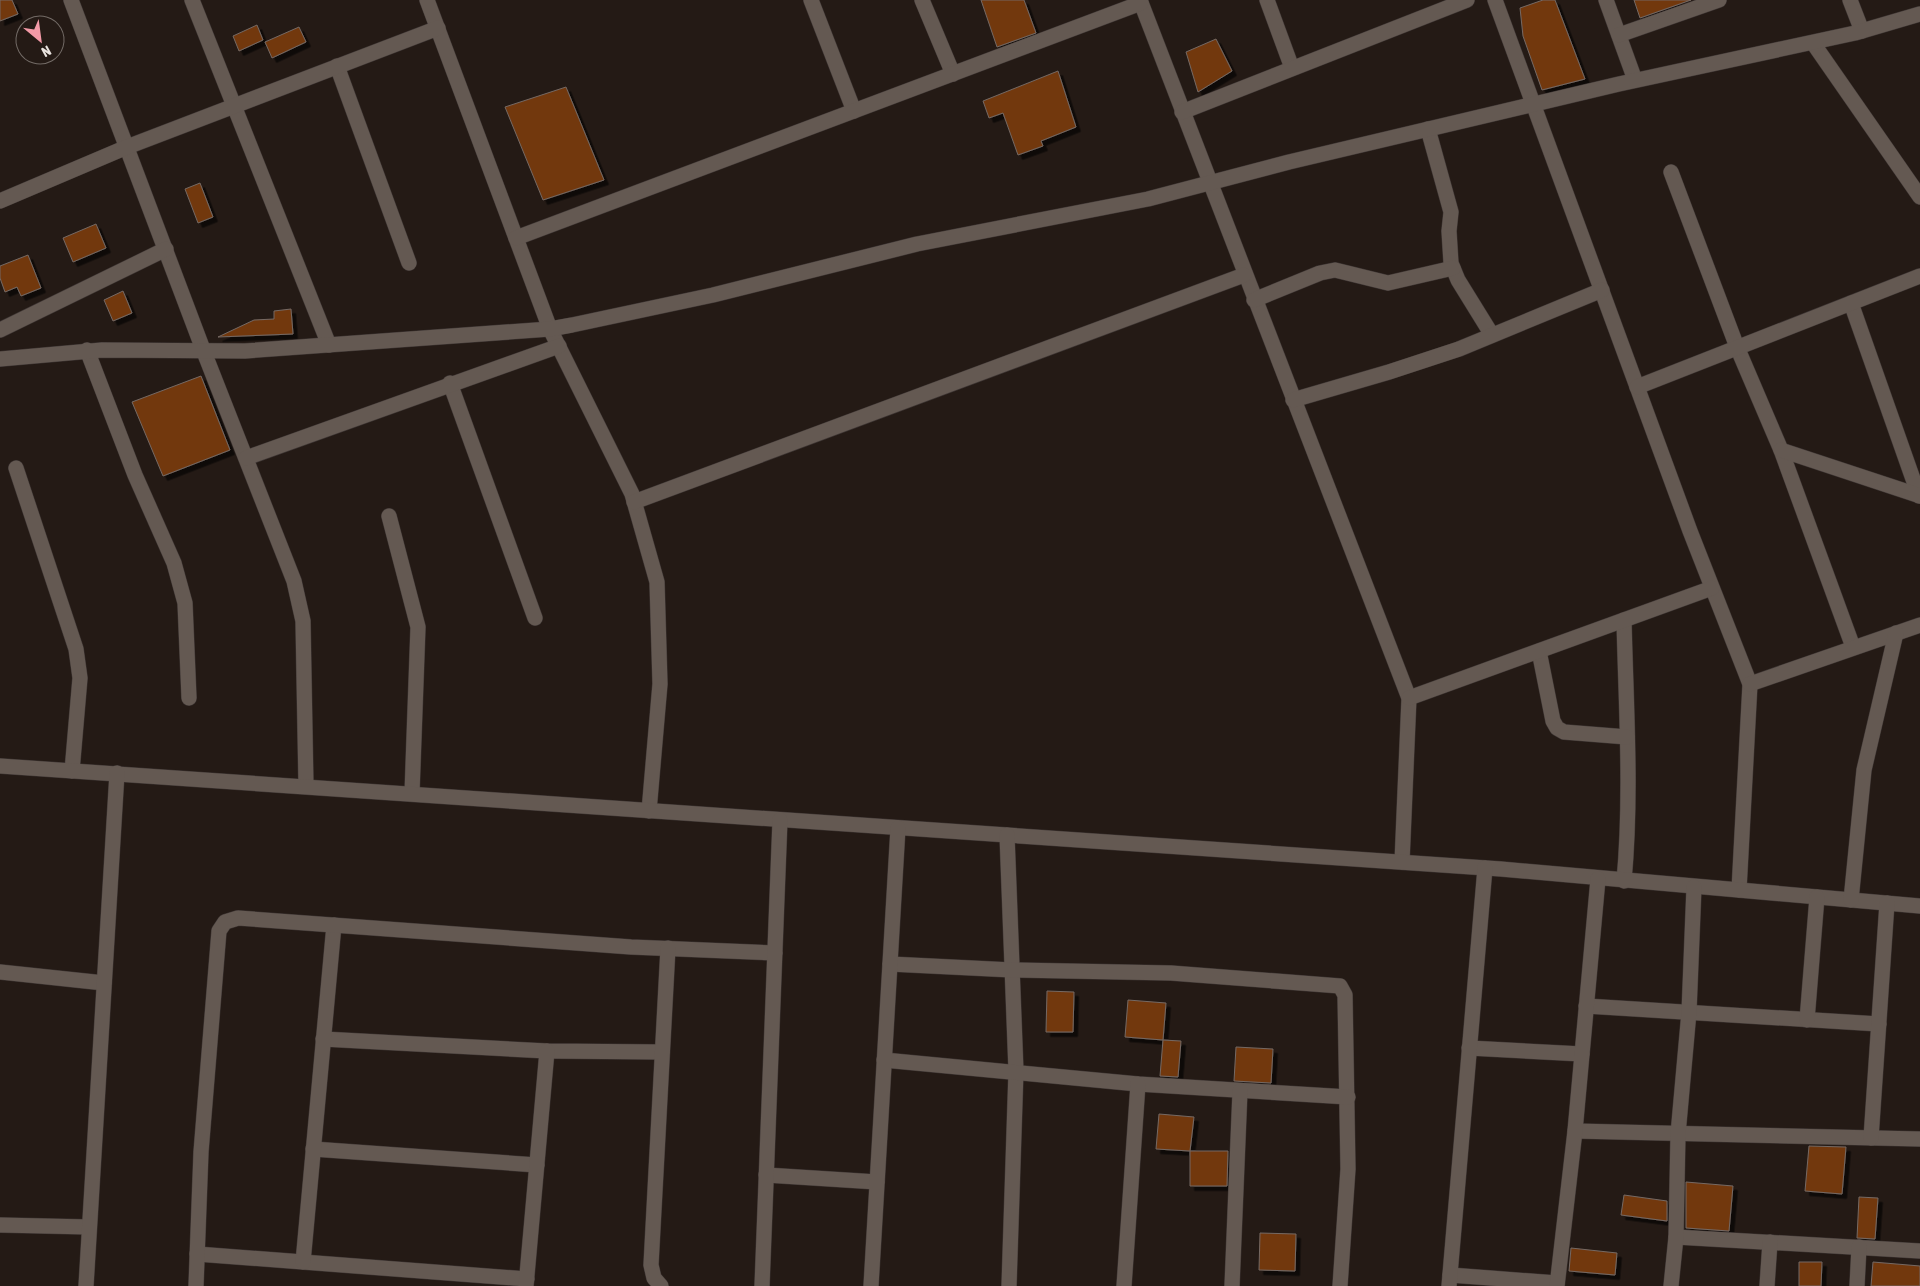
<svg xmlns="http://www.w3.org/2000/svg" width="1920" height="1286" font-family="'Asap Condensed',sans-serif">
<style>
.building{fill:#723911;stroke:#756963;filter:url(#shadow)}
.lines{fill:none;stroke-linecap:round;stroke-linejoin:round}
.minor-casing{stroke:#3e3634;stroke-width:16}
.minor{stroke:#645952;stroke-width:15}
</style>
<defs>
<filter id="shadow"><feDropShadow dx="4.5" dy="4.5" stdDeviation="0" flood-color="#0009"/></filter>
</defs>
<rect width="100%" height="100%" fill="#241a15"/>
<!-- building -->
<g class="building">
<polygon points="0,0 12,0 18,14 0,21"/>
<polygon points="981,0 1024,0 1036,33 997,47"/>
<polygon points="1543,0 1555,0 1585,79 1542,90 1523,36 1520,8"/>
<polygon points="1634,0 1691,0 1640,18"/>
<polygon points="257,25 263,40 239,51 233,36"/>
<polygon points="299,27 306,42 272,58 265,42"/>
<polygon points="1216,39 1232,71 1198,92 1186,52"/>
<polygon points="1058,71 1076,127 1041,141 1043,146 1018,155 1003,113 989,118 983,101"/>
<polygon points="566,87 604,180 543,200 505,107"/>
<polygon points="200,183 213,217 198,223 185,189"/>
<polygon points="96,224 106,248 73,262 63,238"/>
<polygon points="28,255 41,288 21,296 17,287 5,292 0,278 0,266"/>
<polygon points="123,291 132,313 113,321 104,300"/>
<polygon points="291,309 293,334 218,337 254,320 274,319 274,311"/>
<polygon points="201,376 230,450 163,476 132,402"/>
<polygon points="1047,991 1074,992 1073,1032 1046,1032"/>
<polygon points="1128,1000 1166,1003 1163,1040 1125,1037"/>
<polygon points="1163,1040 1181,1041 1178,1077 1160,1076"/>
<polygon points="1236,1047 1273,1049 1271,1083 1234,1081"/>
<polygon points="1159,1114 1194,1117 1190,1151 1156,1149"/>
<polygon points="1809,1146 1846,1147 1842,1194 1805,1191"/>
<polygon points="1190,1151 1228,1151 1227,1186 1190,1186"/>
<polygon points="1686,1182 1733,1186 1729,1231 1686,1228"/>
<polygon points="1624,1195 1667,1201 1667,1221 1621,1215"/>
<polygon points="1859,1197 1878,1198 1875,1239 1857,1238"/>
<polygon points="1260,1233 1296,1234 1295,1271 1259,1270"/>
<polygon points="1571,1248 1617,1253 1615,1275 1569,1271"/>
<polygon points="1799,1262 1822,1262 1821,1286 1799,1286"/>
<polygon points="1873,1262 1920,1266 1920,1286 1871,1286"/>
</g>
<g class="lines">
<!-- minor casing -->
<g class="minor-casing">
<g id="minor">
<polyline points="71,0 204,352 294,581 303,621 306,786"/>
<polyline points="192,0 329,345"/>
<polyline points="427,0 550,329 632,494 657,582 660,684 649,811"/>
<polyline points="811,0 854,111"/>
<polyline points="922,0 953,74"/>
<polyline points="1140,0 1409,698 1402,862"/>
<polyline points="1267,0 1292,68"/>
<polyline points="1495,0 1690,531 1750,684 1739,890"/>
<polyline points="1606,0 1635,80"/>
<polyline points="1850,0 1862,31"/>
<polyline points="1619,35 1719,0"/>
<polyline points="1813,43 1920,197"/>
<polyline points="337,66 409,263"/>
<polyline points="1182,112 1467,0"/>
<polyline points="1428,129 1451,212 1449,231 1451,263 1458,280 1492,335"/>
<polyline points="1671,172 1737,347 1781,450 1853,647"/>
<polyline points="0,201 127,147 438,28"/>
<polyline points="516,238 1141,3"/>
<polyline points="1254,300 1320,273 1335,270 1388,283 1453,268"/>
<polyline points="1851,303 1919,496"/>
<polyline points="0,330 166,249"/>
<polyline points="87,350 135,475 174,563 185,603 189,698"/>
<polyline points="0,359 102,350 245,351 550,329 572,325 713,295 917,244 1148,199 1289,162 1619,84 1855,33 1920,14"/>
<polyline points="450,383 535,618"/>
<polyline points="1637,387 1920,276"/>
<polyline points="1293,400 1389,372 1459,349 1602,290"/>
<polyline points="1781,450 1920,496"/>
<polyline points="246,458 559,346"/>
<polyline points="16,468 76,649 80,678 72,771"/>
<polyline points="634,502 1244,275"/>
<polyline points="389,516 418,627 412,793"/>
<path d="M1624 620C1626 707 1632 794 1624 881"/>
<polyline points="1539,651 1553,721 1557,728 1564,732 1627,737"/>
<polyline points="1750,684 1920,625"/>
<polyline points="1409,698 1712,588"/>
<polyline points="0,766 1501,869 1920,906"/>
<polyline points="1007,835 1016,1071 1009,1286"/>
<polyline points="1851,900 1864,770 1896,633"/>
<polyline points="890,964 1012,970 1171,973 1340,986 1345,995 1348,1169 1340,1286"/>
<polyline points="0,972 104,983"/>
<polyline points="1586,1006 1879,1024"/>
<polyline points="1807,1020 1817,897"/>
<polyline points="323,1039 547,1051 662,1052"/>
<polyline points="1469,1048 1582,1054"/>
<polyline points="884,1060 1138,1084 1348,1097"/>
<polyline points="1575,1131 1920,1139"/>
<polyline points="1871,1138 1887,903"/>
<polyline points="313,1149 537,1165"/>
<polyline points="766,1175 877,1182"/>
<polyline points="0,1225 89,1227"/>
<polyline points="1676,1237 1920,1251"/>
<polyline points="197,1254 527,1279"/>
<polyline points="303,1262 334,925"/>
<polyline points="1450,1275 1557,1283"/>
<polyline points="86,1286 117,773"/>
<polyline points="196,1286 201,1152 219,931 225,922 238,918 631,947 775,953"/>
<polyline points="526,1286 547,1051"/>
<polyline points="661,1286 654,1278 651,1265 668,948"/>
<polyline points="762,1286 780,820"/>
<polyline points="871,1286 898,828"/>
<polyline points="1124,1286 1138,1084"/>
<polyline points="1232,1286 1240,1091"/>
<polyline points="1449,1286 1485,868"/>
<polyline points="1557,1286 1575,1131 1598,879"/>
<polyline points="1671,1286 1676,1237 1678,1134 1689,1012 1694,887"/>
<polyline points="1767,1286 1770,1242"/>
<polyline points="1857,1286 1859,1247"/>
</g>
</g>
<!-- minor -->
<use href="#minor" class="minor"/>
</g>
<!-- north arrow -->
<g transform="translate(40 40) rotate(151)"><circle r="24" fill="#241a15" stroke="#736b66"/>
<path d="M0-4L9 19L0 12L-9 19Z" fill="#f39aa7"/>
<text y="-8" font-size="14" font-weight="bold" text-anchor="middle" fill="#eae4e0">N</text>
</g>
</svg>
